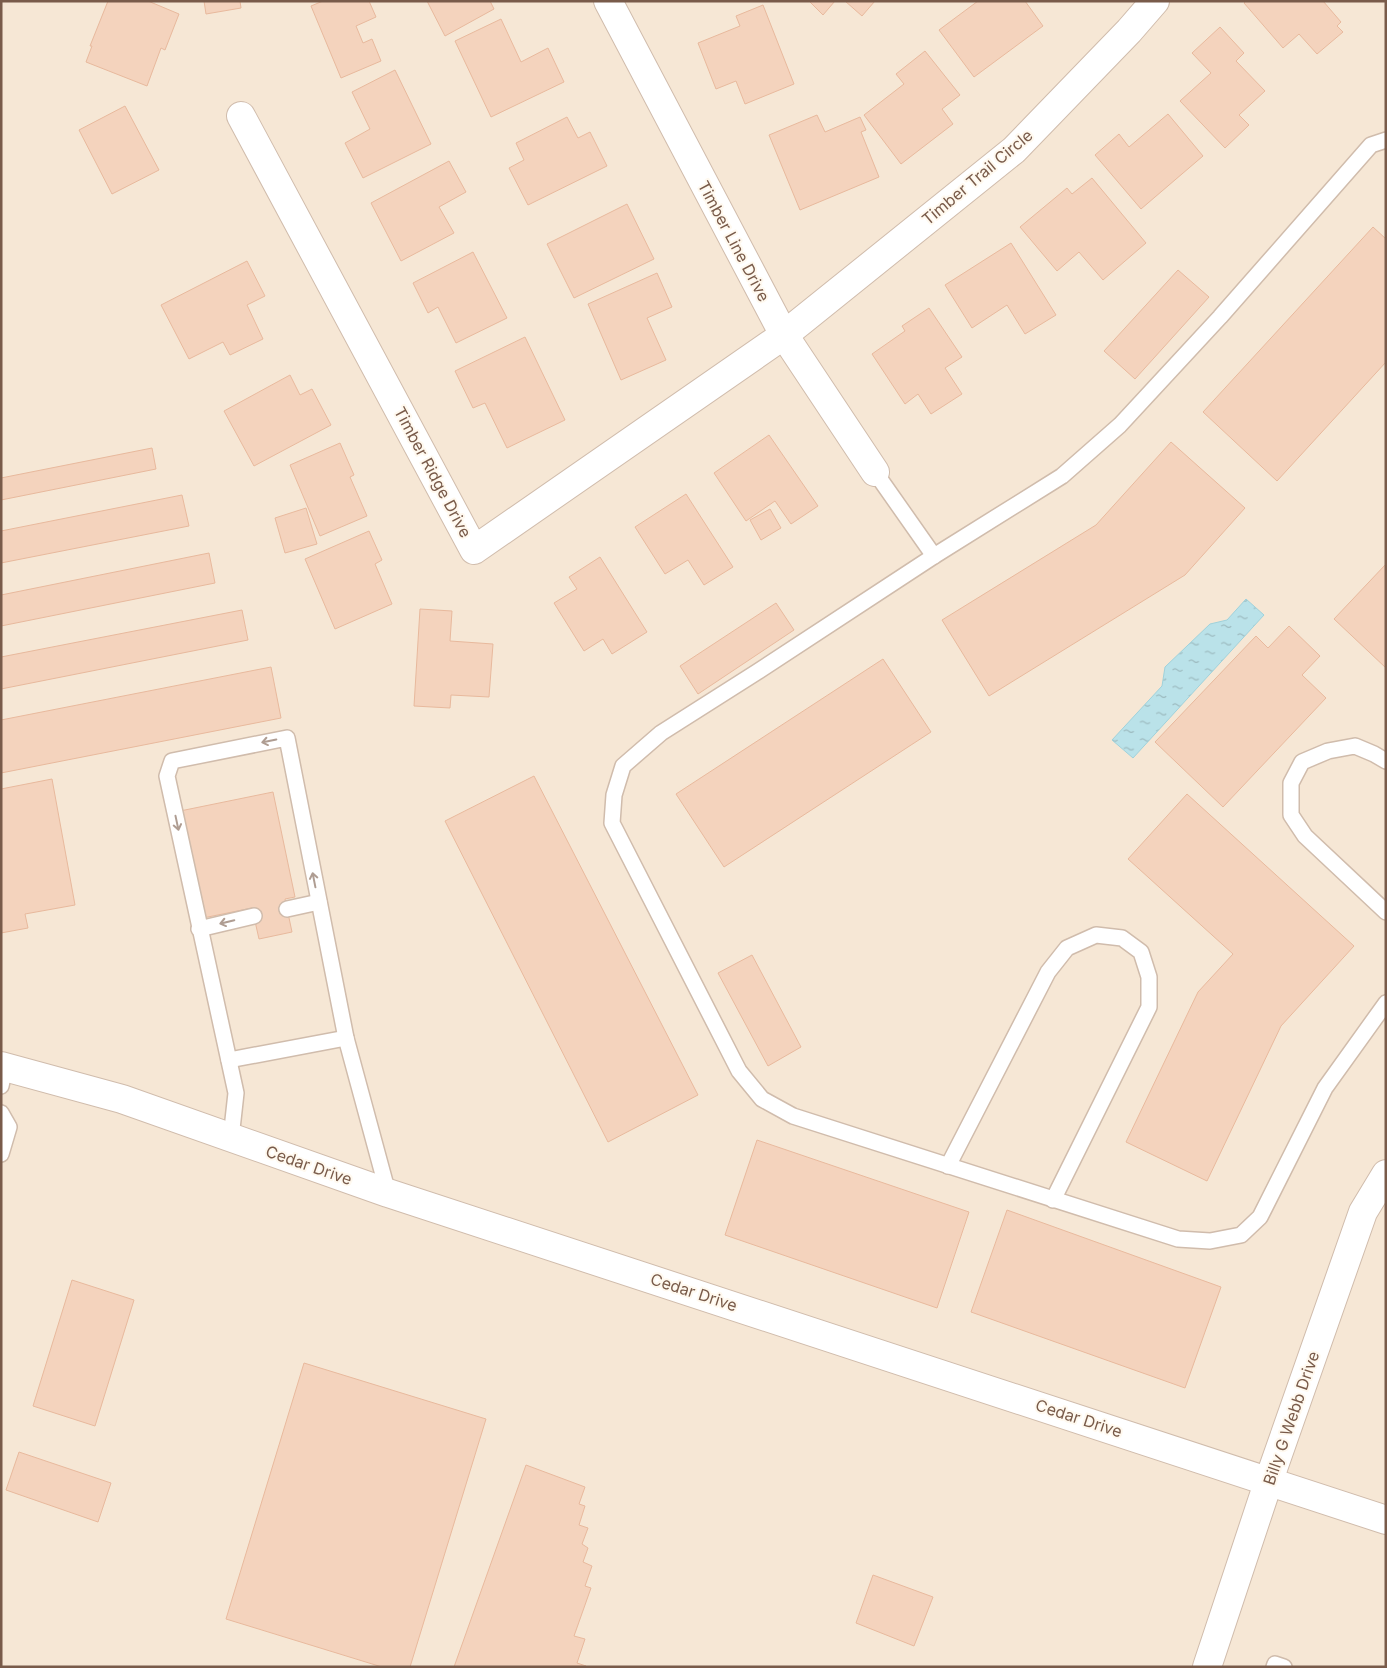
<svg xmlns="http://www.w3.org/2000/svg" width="1387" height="1668" font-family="Inter,sans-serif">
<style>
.residential{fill:#f6e7d5}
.water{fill:url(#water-ripples);stroke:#a0d2db}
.building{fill:#f4d3bd;stroke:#e8b99d}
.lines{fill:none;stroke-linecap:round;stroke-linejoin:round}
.lane-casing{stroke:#d0bcac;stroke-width:18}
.street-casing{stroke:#d0bcac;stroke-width:30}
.lane{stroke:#fff;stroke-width:15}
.street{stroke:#fff;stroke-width:28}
.oneway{stroke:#af9d92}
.labels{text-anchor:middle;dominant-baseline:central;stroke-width:4;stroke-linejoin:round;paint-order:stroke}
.street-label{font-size:16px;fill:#795b4a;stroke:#fff9ef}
</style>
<defs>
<pattern id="water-ripples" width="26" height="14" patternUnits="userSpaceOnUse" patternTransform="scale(1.25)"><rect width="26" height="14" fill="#bae2e9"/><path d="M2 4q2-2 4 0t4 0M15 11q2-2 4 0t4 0" fill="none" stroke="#9cbabf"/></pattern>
</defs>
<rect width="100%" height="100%" fill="#fdf5e7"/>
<!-- residential -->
<rect class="residential" x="1" y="1" width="1385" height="1666"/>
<!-- water -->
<polygon class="water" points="1246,599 1264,615 1133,758 1112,740 1162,686 1165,667 1210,624 1227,620"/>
<!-- building -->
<g class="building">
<polygon points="108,1 148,1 179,14 165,50 161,48 147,86 86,62 92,46 90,46"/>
<polygon points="204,1 240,1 241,8 206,14"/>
<polygon points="323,1 369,1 376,17 356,26 363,43 372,39 381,61 341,78 311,6"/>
<polygon points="427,1 490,1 494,9 445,36"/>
<polygon points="809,1 835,1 823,15"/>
<polygon points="845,1 875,1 862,16"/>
<polygon points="978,1 1025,1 1043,26 974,77 939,30"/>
<polygon points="1246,1 1323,1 1341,22 1337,26 1343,32 1317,54 1299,34 1283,48 1244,3"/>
<polygon points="763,5 794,84 745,104 736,81 716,89 698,43 740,26 736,16"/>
<polygon points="501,19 521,62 548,48 564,82 491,117 455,41"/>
<polygon points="1220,27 1244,53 1236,61 1265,91 1239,115 1249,125 1225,148 1180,101 1211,73 1192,53"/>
<polygon points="925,51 960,95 942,109 953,124 901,164 864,115 904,84 896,74"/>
<polygon points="395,70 431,144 363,178 345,143 370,129 352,92"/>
<polygon points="125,106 159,170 112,194 79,130"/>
<polygon points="1168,114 1203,156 1141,209 1095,155 1119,134 1129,147"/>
<polygon points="817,115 825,132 860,117 866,130 861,132 879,177 800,210 769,135"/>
<polygon points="567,117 578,138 590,132 607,166 528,205 509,168 524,160 516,143"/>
<polygon points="449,161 466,192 439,207 454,233 401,261 371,203"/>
<polygon points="1092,178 1146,243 1103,280 1079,252 1057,271 1020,227 1067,188 1072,194"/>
<polygon points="627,204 654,259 574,298 547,244"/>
<polygon points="1373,227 1386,239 1386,362 1277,481 1203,412"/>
<polygon points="1011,243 1056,315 1025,334 1007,305 972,328 945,285"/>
<polygon points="473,252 507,318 456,343 438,307 428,313 413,283"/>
<polygon points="247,261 265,296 247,305 263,339 230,355 223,342 189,359 161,305"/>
<polygon points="1178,270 1209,297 1135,379 1104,351"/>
<polygon points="657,273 672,307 647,318 666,360 621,380 588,304"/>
<polygon points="929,308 962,357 945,368 962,394 931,414 918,394 905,404 872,354 905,331 902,326"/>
<polygon points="525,337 565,420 507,448 485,403 473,408 455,371"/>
<polygon points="290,375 300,395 312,389 331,425 254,466 224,411"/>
<polygon points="769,435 818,506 791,524 775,501 746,521 714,473"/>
<polygon points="1171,442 1245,508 1185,575 989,696 942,620 1096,525"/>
<polygon points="340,443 354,475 350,477 367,516 320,536 290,465"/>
<polygon points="152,448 156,469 1,500 1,478"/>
<polygon points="686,494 733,567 704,585 688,560 665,574 635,527"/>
<polygon points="182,495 189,526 1,563 1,531"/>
<polygon points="306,508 317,544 285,553 275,518"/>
<polygon points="770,509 781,528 761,540 750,520"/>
<polygon points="369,531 382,560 375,564 392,604 335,629 305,559"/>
<polygon points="209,553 215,583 1,626 1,595"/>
<polygon points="600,557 647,632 612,654 603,639 584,651 554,603 577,589 569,577"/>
<polygon points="1386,564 1386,668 1334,619"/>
<polygon points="776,603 794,630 698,694 680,666"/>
<polygon points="420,609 452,611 450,641 493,644 489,697 451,695 450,708 414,706"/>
<polygon points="242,610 248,640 1,689 1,657"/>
<polygon points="1289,626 1320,656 1302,675 1326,698 1223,807 1155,742 1256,636 1268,648"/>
<polygon points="883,659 931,732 724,867 676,794"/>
<polygon points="271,667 281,718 1,773 1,720"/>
<polygon points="534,776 698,1095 608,1142 445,821"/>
<polygon points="52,779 75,905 25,914 28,928 1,933 1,789"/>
<polygon points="273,792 295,897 285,899 292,932 259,939 252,908 203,918 180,811"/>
<polygon points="1187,794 1354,946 1281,1026 1207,1181 1126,1142 1198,992 1233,954 1128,859"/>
<polygon points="752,955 801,1047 768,1066 718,973"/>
<polygon points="757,1140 969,1212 937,1308 725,1235"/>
<polygon points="1007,1210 1221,1287 1185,1388 971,1312"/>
<polygon points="72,1280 134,1300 95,1426 33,1406"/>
<polygon points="304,1363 486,1419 410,1667 382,1667 226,1619"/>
<polygon points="19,1452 111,1483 98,1522 6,1490"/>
<polygon points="526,1465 585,1487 579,1504 585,1506 579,1525 588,1528 582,1544 588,1548 583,1562 592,1566 585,1586 591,1588 574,1636 585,1639 577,1663 586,1666 454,1667"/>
<polygon points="873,1575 933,1597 914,1646 856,1623"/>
</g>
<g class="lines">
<!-- lane casing -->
<g class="lane-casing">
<g id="lane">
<polyline points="1386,140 1371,145 1220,317 1120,425 1062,476 934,556 757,672 661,733 623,766 614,795 612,823 739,1071 762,1099 793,1116 1178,1239 1210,1241 1241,1235 1260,1217 1325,1088 1386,1003"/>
<polyline points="875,472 934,556"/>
<polyline points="1386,761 1374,754 1355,746 1328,751 1302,762 1291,783 1291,815 1305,836 1386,912"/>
<polyline points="287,909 319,902"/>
<polyline points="199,929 254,916"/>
<polyline points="229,1060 346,1038"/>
<polyline points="1,1086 5,1067"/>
<polyline points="1,1113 9,1127 1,1154"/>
<polyline points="231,1138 236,1093 167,776 172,761 287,738 346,1038 388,1193"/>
<polyline points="948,1166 1048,972 1067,948 1096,935 1122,938 1141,952 1149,977 1149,1007 1053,1200"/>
<polyline points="1274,1667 1275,1664 1284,1667"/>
</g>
</g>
<!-- street casing -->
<g class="street-casing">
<g id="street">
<polyline points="608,1 784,335 875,472"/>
<polyline points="241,116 474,550 784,335 1014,150 1129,31 1155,1"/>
<polyline points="1,1066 122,1099 388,1193 1386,1520"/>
<polyline points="1207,1667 1269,1480 1363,1212 1386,1174"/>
</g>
</g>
<!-- lane -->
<use href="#lane" class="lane"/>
<!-- street -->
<use href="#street" class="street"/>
</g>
<!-- one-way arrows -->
<defs><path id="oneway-shaft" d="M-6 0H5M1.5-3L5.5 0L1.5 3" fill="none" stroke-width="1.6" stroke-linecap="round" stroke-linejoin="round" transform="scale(1.25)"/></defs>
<g class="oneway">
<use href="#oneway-shaft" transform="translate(269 741) rotate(168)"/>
<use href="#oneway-shaft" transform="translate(177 823) rotate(78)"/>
<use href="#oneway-shaft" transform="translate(314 880) rotate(-101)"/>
<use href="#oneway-shaft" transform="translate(227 922) rotate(167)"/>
</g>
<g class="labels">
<!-- street labels -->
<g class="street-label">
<text transform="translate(977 177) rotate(-40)">Timber Trail Circle</text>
<text transform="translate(734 241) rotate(62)">Timber Line Drive</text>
<text transform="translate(433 472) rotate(62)">Timber Ridge Drive</text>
<text transform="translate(309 1165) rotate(19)">Cedar Drive</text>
<text transform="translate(694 1292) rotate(18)">Cedar Drive</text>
<text transform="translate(1079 1418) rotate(18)">Cedar Drive</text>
<text transform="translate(1291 1418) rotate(-71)">Billy G Webb Drive</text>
</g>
</g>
<!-- border -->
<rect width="1387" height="1668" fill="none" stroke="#795b4a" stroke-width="5"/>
</svg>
